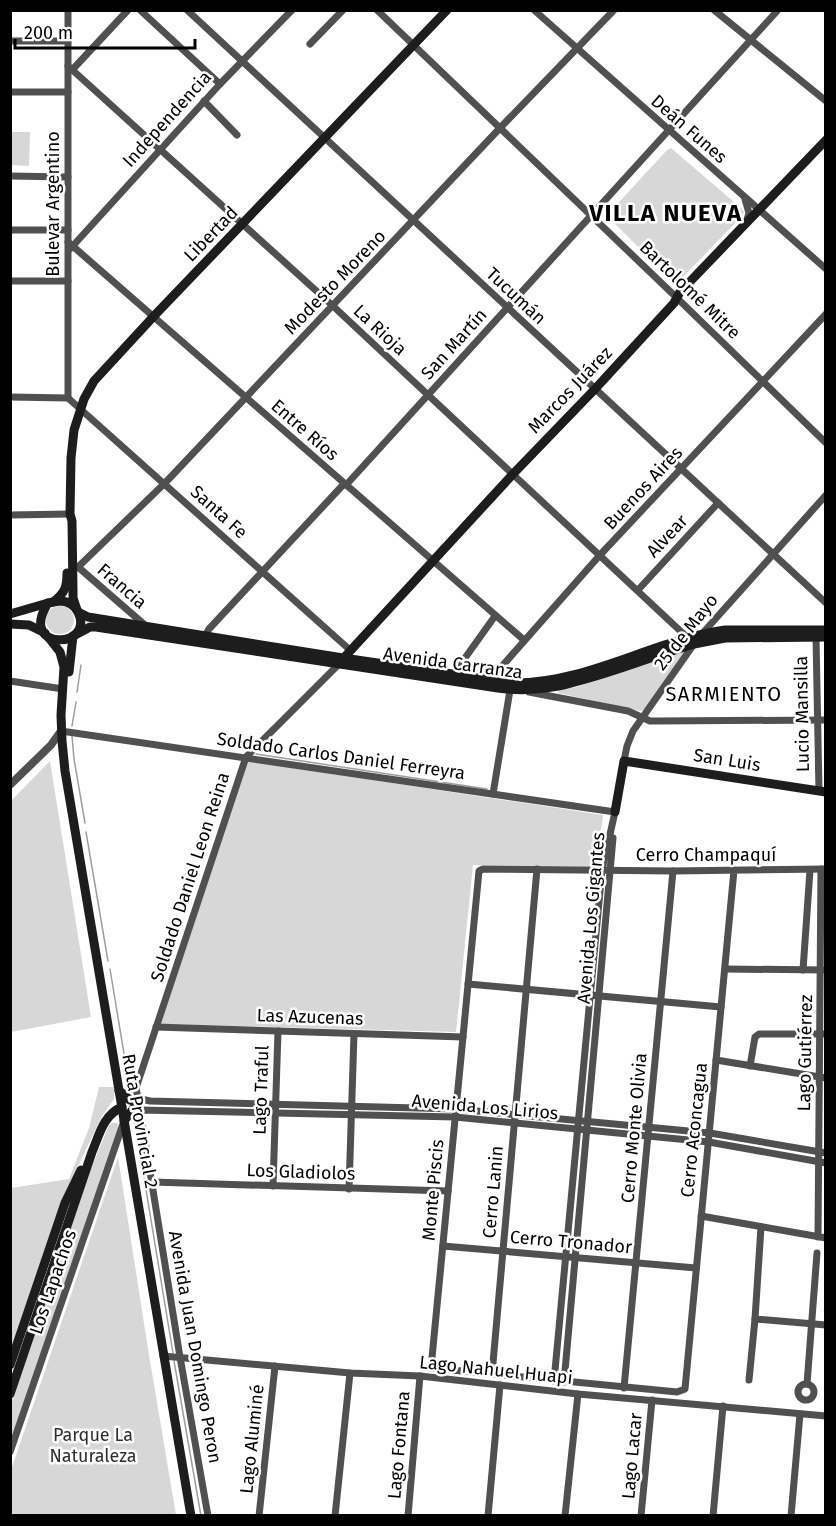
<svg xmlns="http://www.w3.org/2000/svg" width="836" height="1526" font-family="'Fira Sans',sans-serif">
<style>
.green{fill:#d7d7d7}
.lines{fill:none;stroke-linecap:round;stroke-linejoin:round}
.stream{stroke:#9e9e9e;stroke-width:1.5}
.minor{stroke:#505050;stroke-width:7}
.tertiary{stroke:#505050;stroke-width:8}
.secondary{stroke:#1d1d1d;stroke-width:9}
.labels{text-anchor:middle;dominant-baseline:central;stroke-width:5;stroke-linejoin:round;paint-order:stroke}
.street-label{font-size:18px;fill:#000;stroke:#fff}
.park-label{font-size:18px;fill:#2e2e2e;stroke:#fff}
.neighbourhood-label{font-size:20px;letter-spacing:1.5px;fill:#000;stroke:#fff}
.district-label{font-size:24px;font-weight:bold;letter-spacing:1.5px;fill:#000;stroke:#fff}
</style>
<rect width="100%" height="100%" fill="#fff"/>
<!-- green -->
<g class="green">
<polygon points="11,132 30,132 29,166 11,165"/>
<polygon points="671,148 741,208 744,212 742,216 678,282 675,283 611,220 608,216 609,213 667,150"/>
<circle cx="60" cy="620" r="14"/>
<polygon points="684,650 685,651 644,710 640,711 558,693 559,690 577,687"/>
<polygon points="50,761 91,1017 11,1032 11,801"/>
<polygon points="247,761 603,815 596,867 473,865 456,1032 161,1024"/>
<polygon points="99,1087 114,1087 114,1099 102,1116 69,1185 11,1356 11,1188 69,1179 89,1128"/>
<polygon points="112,1123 117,1123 119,1127 11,1443 11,1403 78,1200 109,1125"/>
<polygon points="118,1157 148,1349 176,1515 11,1515 11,1470"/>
</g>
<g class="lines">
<!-- stream -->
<g class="stream">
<polyline points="77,692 81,665"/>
<polyline points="72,726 76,702"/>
<polyline points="72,736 74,759 85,823"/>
<polyline points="256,754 487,789"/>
<polyline points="86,832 108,961"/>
<polyline points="110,969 130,1090"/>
<polyline points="134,1117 173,1353"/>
<polyline points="174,1361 201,1516"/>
</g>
<!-- minor -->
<g class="minor">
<polyline points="140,10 220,84"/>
<polyline points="187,10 826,603"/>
<polyline points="377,10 677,298 826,443"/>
<polyline points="534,10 826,269"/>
<polyline points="714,10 826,101"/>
<polyline points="10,41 68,41"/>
<polyline points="310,44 343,10"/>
<polyline points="68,66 333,306 690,640"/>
<polyline points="73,69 128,10"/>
<polyline points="10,92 68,92"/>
<polyline points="204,101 237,135"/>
<polyline points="10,176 68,177"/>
<polyline points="745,199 749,213 746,223"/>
<polyline points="10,230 68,230"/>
<polyline points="68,242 524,640"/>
<polyline points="70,249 220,84 292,10"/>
<polyline points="10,281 68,281"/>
<polyline points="10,397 68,398"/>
<polyline points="68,398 68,10"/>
<polyline points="68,398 350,650"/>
<polyline points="10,515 70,514"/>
<polyline points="73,567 78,567 165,483 500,128 614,10"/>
<polyline points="78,567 146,626"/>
<polyline points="638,590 718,503"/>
<polyline points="701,635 826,495"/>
<polyline points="816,637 819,791"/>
<polyline points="203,639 209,629 342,486 347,484 778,10"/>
<polyline points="457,675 465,658 495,616"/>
<polyline points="10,681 63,689"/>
<polyline points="496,684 495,681 496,673 600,555 826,314"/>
<polyline points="529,692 628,711 650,721 656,721 826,720"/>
<polyline points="61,731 615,812"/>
<polyline points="624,761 627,746 633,731 694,644"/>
<polyline points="493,794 510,690"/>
<polyline points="734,870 685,1389 677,1392 431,1368 479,871 483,869 673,871 826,869"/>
<polyline points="725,969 826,970"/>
<polyline points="803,970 810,870"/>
<polyline points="468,984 721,1007"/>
<polyline points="156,1027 463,1037"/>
<polyline points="716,1060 826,1078"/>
<polyline points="750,1066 755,1037 759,1034 826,1034"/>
<polyline points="138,1098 136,1088 246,757 339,664"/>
<polyline points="141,1099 150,1101 456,1109 710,1133 826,1153"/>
<polyline points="152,1182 448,1191"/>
<polyline points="273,1186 278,1031"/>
<polyline points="349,1189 354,1034"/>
<polyline points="701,1216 826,1238"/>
<polyline points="761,1227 755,1319 826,1325"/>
<polyline points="818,1237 821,869"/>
<polyline points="443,1246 696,1268"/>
<polyline points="163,1356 350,1373 420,1376 578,1394 826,1416"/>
<polyline points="492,1374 537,869"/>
<polyline points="749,1380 755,1319"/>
<polyline points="554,1381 602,870 615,812"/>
<polyline points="564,1382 613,838"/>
<polyline points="807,1384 817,1253"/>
<circle cx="806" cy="1392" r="8"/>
<polyline points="624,1388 673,871"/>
<polyline points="10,1452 123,1124"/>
<polyline points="208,1516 180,1357 140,1110 455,1117 709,1142 826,1163"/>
<polyline points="259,1516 275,1366"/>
<polyline points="335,1516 350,1373"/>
<polyline points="408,1516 420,1376"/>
<polyline points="488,1516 500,1385"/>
<polyline points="565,1516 578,1394"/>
<polyline points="641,1516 652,1400"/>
<polyline points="713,1516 723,1406"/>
<polyline points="791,1516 800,1414"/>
</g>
<!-- tertiary -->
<polyline class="tertiary" points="10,785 51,745 61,731"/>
<!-- secondary -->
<g class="secondary">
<path d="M59 601C67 601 74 604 78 612 96 649 17 652 48 603Z"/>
<path d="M53 602C65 593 67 587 67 573"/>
<polyline points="77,610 73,598 73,591 72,521 70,514 71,458 74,430 84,399 94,381 153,317 447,10"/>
<path d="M78 612 88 617 343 658 515 683C588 683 654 640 725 630H826"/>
<polyline points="10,614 48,603"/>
<polyline points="10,624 29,625 45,633"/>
<path d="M75 635 90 627H96L498 688C543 694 573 683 615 670 642 661 668 652 694 644L725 638 826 637"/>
<polyline points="49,638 60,652 64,667 61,715 62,741 65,771 191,1516"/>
<polyline points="340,662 513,474 595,389 674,303 680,292 826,140"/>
<polyline points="69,672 73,636"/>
<polyline points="615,812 624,761 826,792"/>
<polyline points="119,1091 126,1096 128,1099 133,1101"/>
<polyline points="124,1121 134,1108"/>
<polyline points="10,1365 65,1203 81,1170"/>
<path d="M10 1394 92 1152C99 1136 103 1115 122 1107"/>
</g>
</g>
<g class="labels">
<!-- street labels -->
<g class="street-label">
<text transform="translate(167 119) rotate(-48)">Independencia</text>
<text transform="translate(689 129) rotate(41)">Deán Funes</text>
<text transform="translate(53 204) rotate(-90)">Bulevar Argentino</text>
<text transform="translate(211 234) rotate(-46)">Libertad</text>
<text transform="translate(335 282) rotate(-46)">Modesto Moreno</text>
<text transform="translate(690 290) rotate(44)">Bartolomé Mitre</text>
<text transform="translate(516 296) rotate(43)">Tucumán</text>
<text transform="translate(380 330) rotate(43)">La Rioja</text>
<text transform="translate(454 344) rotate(-48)">San Martín</text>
<text transform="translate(570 390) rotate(-46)">Marcos Juárez</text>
<text transform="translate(305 430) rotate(41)">Entre Ríos</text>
<text transform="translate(643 488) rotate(-47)">Buenos Aires</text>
<text transform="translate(219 512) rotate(42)">Santa Fe</text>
<text transform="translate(667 536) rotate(-47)">Alvear</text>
<text transform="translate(122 586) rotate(41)">Francia</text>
<text transform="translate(686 632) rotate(-52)">25 de Mayo</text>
<text transform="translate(453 663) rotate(8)">Avenida Carranza</text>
<text transform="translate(802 714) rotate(-91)">Lucio Mansilla</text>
<text transform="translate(341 756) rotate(8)">Soldado Carlos Daniel Ferreyra</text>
<text transform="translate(727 760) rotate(9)">San Luis</text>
<text x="706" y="855">Cerro Champaquí</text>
<text transform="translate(190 877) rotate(-72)">Soldado Daniel Leon Reina</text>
<text transform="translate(591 918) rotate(-85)">Avenida Los Gigantes</text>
<text transform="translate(310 1017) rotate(2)">Las Azucenas</text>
<text transform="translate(805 1053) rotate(-89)">Lago Gutiérrez</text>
<text transform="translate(261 1090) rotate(-88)">Lago Traful</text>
<text transform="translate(485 1107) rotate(5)">Avenida Los Lirios</text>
<text transform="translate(140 1121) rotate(80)">Ruta Provincial 2</text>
<text transform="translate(634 1128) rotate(-85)">Cerro Monte Olivia</text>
<text transform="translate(694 1130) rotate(-84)">Cerro Aconcagua</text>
<text transform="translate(301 1172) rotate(2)">Los Gladiolos</text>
<text transform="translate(433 1190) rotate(-85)">Monte Piscis</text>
<text transform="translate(493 1192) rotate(-85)">Cerro Lanin</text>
<text transform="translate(571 1242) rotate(5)">Cerro Tronador</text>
<text transform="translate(53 1282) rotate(-71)">Los Lapachos</text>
<text transform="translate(195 1347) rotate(80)">Avenida Juan Domingo Peron</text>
<text transform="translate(496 1370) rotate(6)">Lago Nahuel Huapi</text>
<text transform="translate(252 1439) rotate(-84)">Lago Aluminé</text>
<text transform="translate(399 1445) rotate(-85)">Lago Fontana</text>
<text transform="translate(632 1456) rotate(-85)">Lago Lacar</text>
</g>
<!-- park labels -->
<g class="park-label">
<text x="93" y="1435">Parque La<tspan x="93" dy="21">Naturaleza</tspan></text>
</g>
<!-- neighbourhood labels -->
<g class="neighbourhood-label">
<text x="724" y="694">SARMIENTO</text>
</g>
<!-- district labels -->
<g class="district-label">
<text x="666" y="213">VILLA NUEVA</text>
</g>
</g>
<!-- border -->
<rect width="836" height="1526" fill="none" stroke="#000000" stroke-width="24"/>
<!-- scale -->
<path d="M15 39v9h180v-9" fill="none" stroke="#000000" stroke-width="3"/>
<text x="24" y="39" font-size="18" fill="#000000" stroke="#ffffff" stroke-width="4.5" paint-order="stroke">200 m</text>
</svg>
